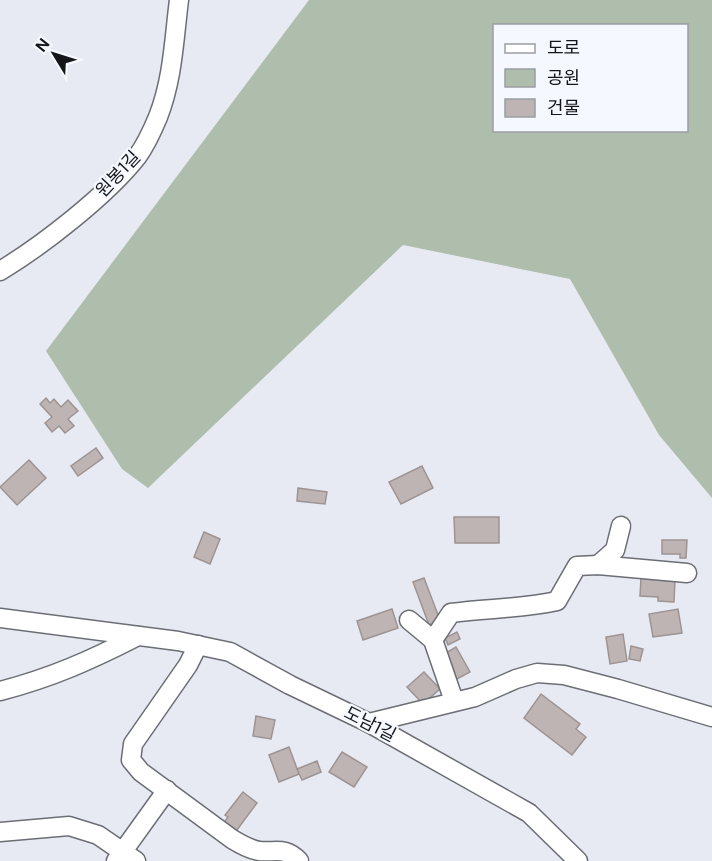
<svg xmlns="http://www.w3.org/2000/svg" width="712" height="861" font-family="'DM Sans','Noto Sans KR',sans-serif">
<style>
.green{fill:#aebdac;fill-rule:evenodd}
.building{fill:#beb4b4;stroke:#9d9392;stroke-width:1.5}
.lines{fill:none;stroke-linecap:round;stroke-linejoin:round}
.street-casing{stroke:#6c6e75;stroke-width:21}
.street{stroke:#fff;stroke-width:18}
.labels{text-anchor:middle;dominant-baseline:central;stroke-width:4.5;stroke-linejoin:round;paint-order:stroke}
.street-label{font-size:18px;fill:#151619;stroke:#f5f8fe}
</style>
<rect width="100%" height="100%" fill="#e7eaf3"/>
<!-- green -->
<path class="green" d="M309 0H712V498L659 435 570 279 403 245 148 488 122 469 46 351ZM494 26H686V130H494Z"/>
<!-- building -->
<g class="building">
<polygon points="46,398 50,403 54,399 61,407 68,400 78,411 68,419 74,426 65,433 59,426 52,432 45,423 52,417 40,404"/>
<polygon points="96,448 103,458 78,476 71,466"/>
<polygon points="29,460 46,478 17,505 0,487"/>
<polygon points="422,466 433,488 401,504 389,482"/>
<polygon points="298,488 327,492 325,504 297,501"/>
<polygon points="454,517 499,517 499,543 455,543"/>
<polygon points="204,532 220,539 210,564 194,557"/>
<polygon points="662,540 687,540 686,558 680,558 680,554 662,554"/>
<polygon points="424,578 440,620 429,625 413,582"/>
<polygon points="641,578 675,579 674,602 658,601 658,597 640,596"/>
<polygon points="392,609 398,628 363,640 357,621"/>
<polygon points="678,609 682,633 653,637 649,614"/>
<polygon points="457,632 460,639 448,645 445,638"/>
<polygon points="623,634 627,661 610,664 606,637"/>
<polygon points="631,646 643,649 640,661 629,659"/>
<polygon points="456,647 470,672 457,679 444,654"/>
<polygon points="424,672 440,689 423,704 407,687"/>
<polygon points="541,694 580,724 576,729 586,737 572,755 524,718"/>
<polygon points="256,716 275,720 271,739 253,736"/>
<polygon points="289,747 299,774 279,782 269,755"/>
<polygon points="342,752 367,767 354,787 329,772"/>
<polygon points="317,761 321,772 302,780 297,769"/>
<polygon points="243,792 257,803 234,834 222,825 228,817 225,815"/>
</g>
<g class="lines">
<!-- street casing -->
<g class="street-casing">
<g id="street">
<path d="M0 271C43 245 106 196 137 157 145 146 153 129 158 117 173 79 174 39 179 0"/>
<polyline points="598,565 615,550 621,526"/>
<polyline points="0,618 178,641 230,652 290,685 369,723 529,813 578,861"/>
<polyline points="409,620 433,640 454,701"/>
<path d="M433 640 451 613C486 608 522 609 557 601L577 566 598 565 687 573"/>
<path d="M198 645 188 665 133 744 131 760 141 772 232 839C240 844 249 849 259 851 275 853 285 846 299 861"/>
<path d="M0 691C51 678 91 660 138 636"/>
<polyline points="369,723 475,697 516,679 537,673 564,675 618,689 712,717"/>
<polyline points="0,832 69,826 98,835 136,861"/>
<polyline points="116,861 167,790"/>
</g>
</g>
<!-- street -->
<use href="#street" class="street"/>
</g>
<g class="labels">
<!-- street labels -->
<g class="street-label">
<text transform="translate(118 174) rotate(-47)">원봉1길</text>
<text transform="translate(370 724) rotate(27)">도남1길</text>
</g>
</g>
<!-- legend -->
<rect x="493" y="24" width="195" height="108" fill="#f5f8fe" stroke="#9b9ea2" stroke-width="1.5"/>
<rect x="505" y="44" width="30" height="9" fill="#ffffff" stroke="#9b9ea2" stroke-width="1.5"/>
<text x="547" y="54" font-size="18" fill="#151619">도로</text>
<rect x="505" y="69" width="30" height="18" fill="#aebdac" stroke="#9b9ea2" stroke-width="1.5"/>
<text x="547" y="84" font-size="18" fill="#151619">공원</text>
<rect x="505" y="99" width="30" height="18" fill="#beb4b4" stroke="#9b9ea2" stroke-width="1.5"/>
<text x="547" y="114" font-size="18" fill="#151619">건물</text>
<!-- north arrow -->
<g transform="translate(54 54) rotate(308)" stroke="#f5f8fe" stroke-width="4.5" paint-order="stroke">
<path d="M0-4.5L10 22L0 15L-10 22Z" fill="#151619"/>
<text y="-9" font-size="16" font-weight="bold" text-anchor="middle" fill="#151619">N</text>
</g>
</svg>
